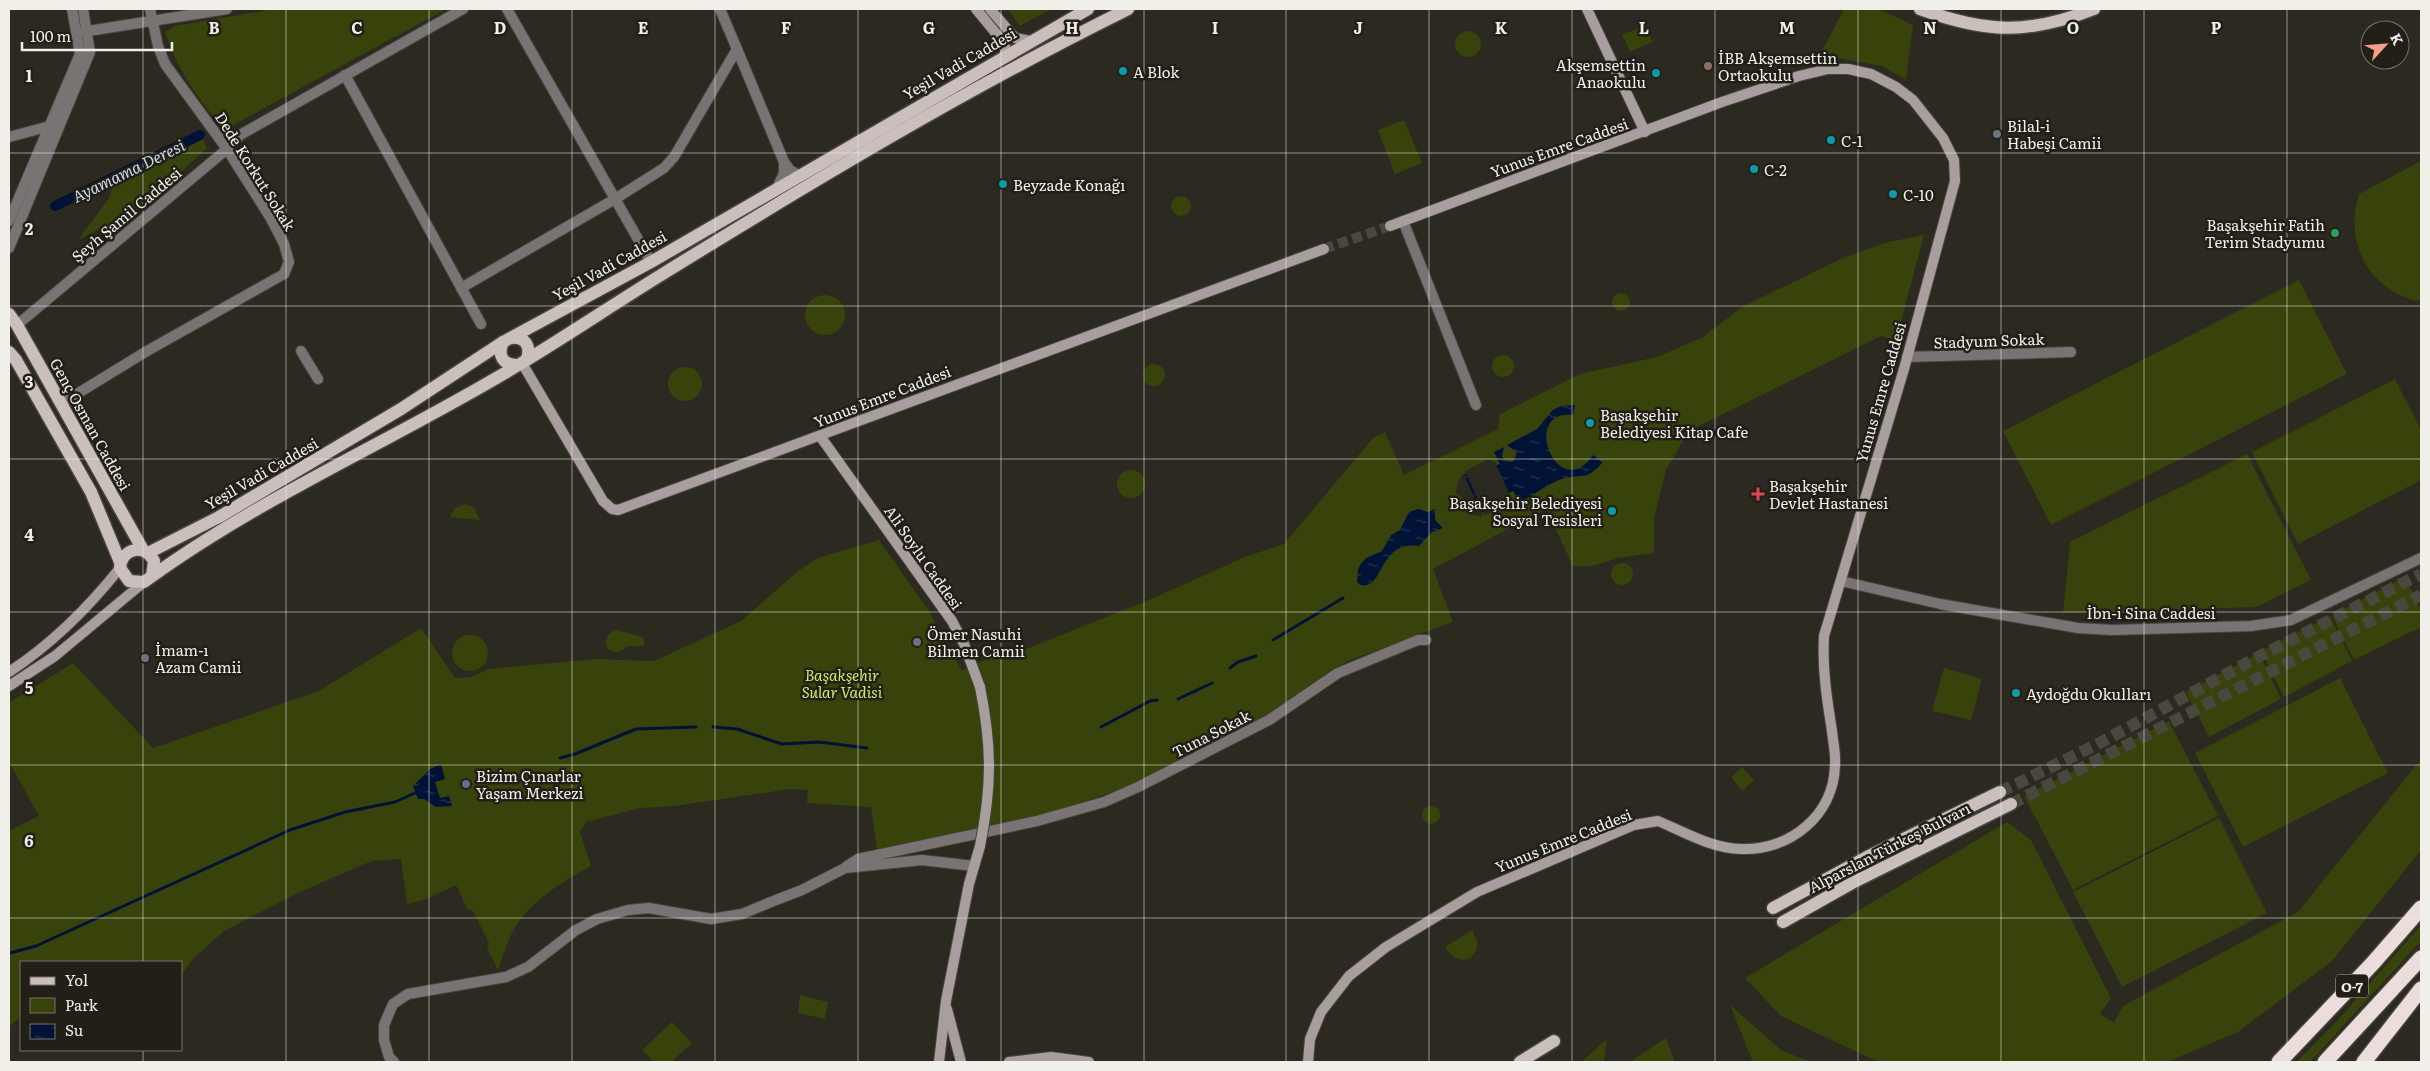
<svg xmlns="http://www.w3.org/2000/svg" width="2430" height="1071" font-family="Literata,serif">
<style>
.green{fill:#38420b}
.water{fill:url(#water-ripples)}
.pier{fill:#2c2920}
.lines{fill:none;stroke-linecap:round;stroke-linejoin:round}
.stream{stroke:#001336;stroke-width:3}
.canal{stroke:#001336;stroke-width:10}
.secondary-tunnel{stroke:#49473e;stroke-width:10;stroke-dasharray:10 5;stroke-linecap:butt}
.primary-tunnel{stroke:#49473e;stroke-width:12;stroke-dasharray:12 6;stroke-linecap:butt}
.street-casing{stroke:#47453c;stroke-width:12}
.secondary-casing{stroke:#47453c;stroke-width:12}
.primary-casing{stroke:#47453c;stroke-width:15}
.highway-casing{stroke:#47453c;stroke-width:18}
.street{stroke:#797473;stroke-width:10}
.secondary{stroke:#a79e9d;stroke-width:10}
.primary{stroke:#cbbfbe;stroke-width:12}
.highway{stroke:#ebdddb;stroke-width:15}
.secondary-bridge-casing{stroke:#47453c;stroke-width:12;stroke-linecap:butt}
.secondary-bridge{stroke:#a79e9d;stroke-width:10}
.grid{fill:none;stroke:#f0efe9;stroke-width:1;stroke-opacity:0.55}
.education-dot{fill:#8d6e63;stroke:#221f17;stroke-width:2}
.culture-dot{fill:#0f9aa8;stroke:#221f17;stroke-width:2}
.worship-dot{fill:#6b7280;stroke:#221f17;stroke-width:2}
.leisure-dot{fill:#2e9e5b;stroke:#221f17;stroke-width:2}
.health-dot{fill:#e0444e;stroke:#221f17;stroke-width:2}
.service-dot{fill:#5c6f8a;stroke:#221f17;stroke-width:2}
.labels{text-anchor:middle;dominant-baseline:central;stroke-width:5;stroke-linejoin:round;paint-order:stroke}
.shield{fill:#221f17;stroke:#b2b1aa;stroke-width:1}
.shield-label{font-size:14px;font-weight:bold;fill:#f0efe9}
.poi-label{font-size:15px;fill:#f0efe9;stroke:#221f17;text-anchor:start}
.street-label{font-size:15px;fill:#f0efe9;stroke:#221f17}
.park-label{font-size:15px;font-style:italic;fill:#cfea68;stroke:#221f17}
.water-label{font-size:16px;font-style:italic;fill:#cddcf0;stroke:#221f17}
.grid-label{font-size:16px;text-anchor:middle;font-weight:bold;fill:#f0efe9;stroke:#221f17;stroke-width:5;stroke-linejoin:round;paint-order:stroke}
</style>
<defs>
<pattern id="water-ripples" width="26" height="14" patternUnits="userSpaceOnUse" patternTransform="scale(1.25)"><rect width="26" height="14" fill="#001336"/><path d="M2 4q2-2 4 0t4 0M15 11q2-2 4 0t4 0" fill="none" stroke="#263653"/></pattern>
</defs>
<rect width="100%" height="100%" fill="#2c2920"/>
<!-- green -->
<g class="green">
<path d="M274 9H446L228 128 223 127C198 101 176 66 165 32L175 26Z"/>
<polygon points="1007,9 1051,9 1020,26"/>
<polygon points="1844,9 1879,9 1913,25 1906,80 1882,66 1820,55"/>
<polygon points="1645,27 1653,42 1630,52 1622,34"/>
<circle cx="1468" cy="44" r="13"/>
<polygon points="1404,120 1422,163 1395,174 1378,130"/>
<polygon points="203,139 207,148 131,218 107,225 78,240 109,198 114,183"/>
<path d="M2421 161V299L2416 301C2368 288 2344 242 2359 194Z"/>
<circle cx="1181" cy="206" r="10"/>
<path d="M1924 235 1896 340 1881 336 1689 431 1666 470 1654 518V553L1618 558 1592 566H1573L1546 509 1433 569 1453 622 1350 660 1330 671 1266 715 1130 785 1068 808 974 832 877 850 871 807 807 803 808 790 790 789 675 806 640 808 586 822 580 832 591 866C560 883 526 903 510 937 505 948 502 959 498 970L487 948 489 943 473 911 467 908 456 885 424 900 407 904 401 859 373 861 362 865 298 893 224 931 194 958 181 975V962H21V1016L9 1027V831L39 816 9 762V703L73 663 153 748 319 691 421 628 455 678 471 677 488 669 595 659 654 661 741 621 798 571 818 558 879 540 929 611 962 671 993 656 1016 653 1156 597 1247 556 1284 544 1374 437 1385 432 1404 475 1498 429 1500 414 1580 374 1657 357 1703 337 1742 307 1845 257 1888 242Z"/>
<polygon points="2299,280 2347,374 2051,525 2003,431"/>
<circle cx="1621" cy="302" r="9"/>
<circle cx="825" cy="315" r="20"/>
<circle cx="1503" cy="366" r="11"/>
<circle cx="1154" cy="375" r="11"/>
<circle cx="685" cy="384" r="17"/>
<polygon points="2395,379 2421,430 2421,480 2298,544 2252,452"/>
<polygon points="2247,454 2311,580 2257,607 2063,613 2070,542"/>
<circle cx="1131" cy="484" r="14"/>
<polygon points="465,504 474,508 480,520 450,517 455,508"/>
<circle cx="1622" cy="574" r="11"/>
<polygon points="2405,577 2421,610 2421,627 2354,660 2332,615"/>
<polygon points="2330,616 2352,661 2284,697 2261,651"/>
<path d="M616 630 643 637 645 644C639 648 635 645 629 646 624 647 622 653 615 652 601 649 605 633 616 630Z"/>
<circle cx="470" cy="653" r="18"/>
<polygon points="2259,653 2281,699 2209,737 2186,692"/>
<polygon points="1944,668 1982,679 1971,720 1932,711"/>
<polygon points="2340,678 2388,773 2243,847 2195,753"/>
<polygon points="2169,721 2218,816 2073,890 2024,796"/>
<polygon points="2421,759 2421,850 2332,961 2238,1032 2167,1062 1878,1062 1781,1016 1745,978 2007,822 2031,840 2111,998 2100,1014 2114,1023 2123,1006 2298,912"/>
<polygon points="1742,767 1754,780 1742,791 1731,777"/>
<circle cx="1431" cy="815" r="9"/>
<polygon points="2219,818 2267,913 2122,987 2073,892"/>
<polygon points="2421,925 2421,941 2310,1062 2296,1062 2338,1020"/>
<path d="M1472 930 1478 943C1475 965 1455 964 1445 947Z"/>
<polygon points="800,995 828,1002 825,1019 798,1013"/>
<polygon points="1730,1005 1781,1050 1811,1062 1753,1062"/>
<polygon points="672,1022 692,1043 671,1062 654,1062 642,1050"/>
<polygon points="1666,1038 1675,1062 1632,1062 1633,1060"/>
<polygon points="1607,1039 1604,1062 1581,1062"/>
</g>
<!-- water -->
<g class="water">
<path d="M1575 405 1573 415C1519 409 1558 506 1593 455L1603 462C1587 480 1585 474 1565 478 1552 481 1532 496 1520 502L1513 491 1509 493 1511 501 1488 512 1474 513 1463 476 1468 472 1500 464 1494 452 1504 447 1502 456 1504 460 1510 462 1514 461 1517 452 1507 445 1537 429 1553 410 1561 406Z"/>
<path d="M1418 509 1428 512 1435 509V520L1443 528 1432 532 1419 546C1377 540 1385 591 1360 585L1357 582 1358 569 1361 564 1366 558 1382 551 1391 535 1400 530 1409 512Z"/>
<polygon points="441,764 445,779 435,782 440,798 449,796 452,806 436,807 424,799 418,799 413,786 430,769"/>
</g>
<!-- pier -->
<g class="pier">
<polygon points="1489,459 1495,462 1513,502 1485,515 1465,471"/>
<polygon points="1463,473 1483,516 1473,515 1468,502 1456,493 1457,485"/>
</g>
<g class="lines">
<!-- stream -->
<g class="stream">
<polyline points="1273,640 1343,598"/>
<polyline points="1230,668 1238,662 1256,656"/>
<polyline points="1178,699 1212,683"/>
<polyline points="713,727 737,729 782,744 819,742 867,748"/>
<polyline points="1101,727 1150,701 1157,700"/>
<polyline points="560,758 575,754 636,729 696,727"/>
<polyline points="10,953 36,946 290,830 345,812 395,802 415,793"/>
</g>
<!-- canal -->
<polyline class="canal" points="55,206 200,135"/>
<!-- secondary-tunnel -->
<polyline class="secondary-tunnel" points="1324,249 1390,226"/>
<!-- primary-tunnel -->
<g class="primary-tunnel">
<polyline points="2000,792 2096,745 2256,658 2421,574"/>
<polyline points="2011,804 2421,595"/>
</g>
<!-- street casing -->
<g class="street-casing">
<g id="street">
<polyline points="507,9 651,262"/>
<polyline points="82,32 227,9"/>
<polyline points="737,49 784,162 790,170 799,175"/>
<polyline points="345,75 481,324"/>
<polyline points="9,137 50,126 54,127"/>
<polyline points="777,188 784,173 784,162"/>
<polyline points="9,221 80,54 72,9"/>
<polyline points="1403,221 1476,405"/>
<polyline points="9,248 90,52 83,9"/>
<polyline points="461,288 615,199 664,168 674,157 737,49 720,9"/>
<polyline points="17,325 227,149 240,135 463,9"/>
<polyline points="301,351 318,379"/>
<polyline points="1907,357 2071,352"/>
<polyline points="62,403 147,351 284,274 289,262 284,244 270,217 227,149 165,64 158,46 150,9"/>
<polyline points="1841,581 1940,604 2078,628 2112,630 2251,626 2291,620 2421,558"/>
<polyline points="847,866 858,859 1037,821 1104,802 1138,787 1269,720 1338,673 1418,640 1426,640"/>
<polyline points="394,1062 389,1057 384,1040 384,1025 393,1004 408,994 506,977 528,967 576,930 597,919 628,910 649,908 711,919 742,914 776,900 802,890 845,868 922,860 974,866"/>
</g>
</g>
<!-- secondary casing -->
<g class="secondary-casing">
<g id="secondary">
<polyline points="976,9 1004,43 1006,49 1004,56"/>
<polyline points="990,9 1015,38 1030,41"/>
<polyline points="1587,9 1645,132"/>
<polyline points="522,363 603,501 612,509 618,510 1324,249"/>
<polyline points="820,436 952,621 964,644 980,687"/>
<path d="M9 672C52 644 88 608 120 568"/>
<polyline points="9,686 55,656 144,582"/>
<polyline points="947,1009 961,1062"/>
<polyline points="939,1062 946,1001 969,884 980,846"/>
<polyline points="1009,1062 1051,1057 1089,1062"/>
<path d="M1308 1062 1310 1039 1321 1012 1349 976 1386 947 1477 892 1634 825 1658 821C1684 832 1713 849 1741 849 1790 851 1834 815 1835 765 1836 754 1833 742 1832 731 1827 700 1822 668 1824 636L1904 369 1955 181 1954 160 1943 138 1913 100 1896 87 1871 74 1848 69H1828L1799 76 1722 102 1390 226"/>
</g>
</g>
<!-- primary casing -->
<g class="primary-casing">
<g id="primary">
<path d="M1920 9C1986 33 2028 35 2094 9"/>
<polyline points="9,314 17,325 143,550"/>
<path d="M511 338C525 336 531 346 527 359"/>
<path d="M503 342C497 356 503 365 518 365"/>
<polyline points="9,352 16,360 91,492 120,562"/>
<polyline points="148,553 219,517 401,409 503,342 651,262 1088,9"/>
<path d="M152 576 154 561C144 543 122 548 120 568L129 581 144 582C261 496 397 439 520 364 568 335 614 304 661 275 813 181 968 88 1128 9"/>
<polyline points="1773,908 1867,857 2000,792"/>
<polyline points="1783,922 1852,883 2011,804"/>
<polyline points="1520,1062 1554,1041"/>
</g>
</g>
<!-- highway casing -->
<g class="highway-casing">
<g id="highway">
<polyline points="2279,1062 2373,963 2421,908"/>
<polyline points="2325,1062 2421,958"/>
<polyline points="2364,1062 2421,989"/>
</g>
</g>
<!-- street -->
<use href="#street" class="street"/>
<!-- secondary -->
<use href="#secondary" class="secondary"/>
<!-- primary -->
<use href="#primary" class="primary"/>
<!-- highway -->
<use href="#highway" class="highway"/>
<!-- secondary-bridge casing -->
<g class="secondary-bridge-casing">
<path id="secondary-bridge" d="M980 687C992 747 992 786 980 846"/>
</g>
<!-- secondary-bridge -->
<use href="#secondary-bridge" class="secondary-bridge"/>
</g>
<!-- grid -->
<path class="grid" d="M143 9V962M286 9V1062M429 9V1062M572 9V1062M715 9V1062M858 9V1062M1001 9V1062M1144 9V1062M1286 9V1062M1429 9V1062M1572 9V1062M1715 9V1062M1858 9V1062M2001 9V1062M2144 9V1062M2287 9V1062M9 153H2421M9 306H2421M9 459H2421M9 612H2421M9 765H2421M9 918H2421M143 1050V1062"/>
<!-- markers -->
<circle class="education-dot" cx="1708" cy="66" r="5"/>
<g class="culture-dot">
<circle cx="1123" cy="71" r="5"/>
<circle cx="1656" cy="73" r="5"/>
<circle cx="1831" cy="140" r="5"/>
<circle cx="1754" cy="169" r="5"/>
<circle cx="1003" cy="184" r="5"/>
<circle cx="1893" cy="194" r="5"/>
<circle cx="1590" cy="423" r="5"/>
<circle cx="1612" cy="511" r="5"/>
<circle cx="2016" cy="693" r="5"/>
</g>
<g class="worship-dot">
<circle cx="1997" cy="134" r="5"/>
<circle cx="917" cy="642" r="5"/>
<circle cx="145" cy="658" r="5"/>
</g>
<circle class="leisure-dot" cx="2335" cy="233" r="5"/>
<path class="health-dot" d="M1755.5 486.5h5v5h5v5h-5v5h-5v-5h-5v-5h5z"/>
<circle class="service-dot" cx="466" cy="784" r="5"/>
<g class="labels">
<!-- shield labels -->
<rect class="shield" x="2336" y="974.5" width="32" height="23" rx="4"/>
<g class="shield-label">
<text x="2352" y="986">O-7</text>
</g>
<!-- poi labels -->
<g class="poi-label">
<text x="1718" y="57">İBB Akşemsettin<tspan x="1718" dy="17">Ortaokulu</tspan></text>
<text x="1646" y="64" text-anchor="end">Akşemsettin<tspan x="1646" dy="17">Anaokulu</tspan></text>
<text x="1133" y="71">A Blok</text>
<text x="2007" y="125">Bilal-i<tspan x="2007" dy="17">Habeşi Camii</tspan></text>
<text x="1841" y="140">C-1</text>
<text x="1764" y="169">C-2</text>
<text x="1013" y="184">Beyzade Konağı</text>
<text x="1903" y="194">C-10</text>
<text x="2325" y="224" text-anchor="end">Başakşehir Fatih<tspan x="2325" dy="17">Terim Stadyumu</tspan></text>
<text x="1600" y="414">Başakşehir<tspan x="1600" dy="17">Belediyesi Kitap Cafe</tspan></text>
<text x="1769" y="485">Başakşehir<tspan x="1769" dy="17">Devlet Hastanesi</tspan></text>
<text x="1602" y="502" text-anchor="end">Başakşehir Belediyesi<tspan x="1602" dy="17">Sosyal Tesisleri</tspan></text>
<text x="927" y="633">Ömer Nasuhi<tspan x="927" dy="17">Bilmen Camii</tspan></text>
<text x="155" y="649">İmam-ı<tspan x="155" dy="17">Azam Camii</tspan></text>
<text x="2026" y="693">Aydoğdu Okulları</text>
<text x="476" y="775">Bizim Çınarlar<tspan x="476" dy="17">Yaşam Merkezi</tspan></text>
</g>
<!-- street labels -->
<g class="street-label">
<text transform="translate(959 63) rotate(-30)">Yeşil Vadi Caddesi</text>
<text transform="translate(1559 147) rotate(-20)">Yunus Emre Caddesi</text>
<text transform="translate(256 171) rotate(58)">Dede Korkut Sokak</text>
<text transform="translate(126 214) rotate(-40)">Şeyh Şamil Caddesi</text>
<text transform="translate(609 265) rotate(-29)">Yeşil Vadi Caddesi</text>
<text transform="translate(1989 340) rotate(-2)">Stadyum Sokak</text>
<text transform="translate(1880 392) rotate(-74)">Yunus Emre Caddesi</text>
<text transform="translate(882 396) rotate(-21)">Yunus Emre Caddesi</text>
<text transform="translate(91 424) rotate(61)">Genç Osman Caddesi</text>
<text transform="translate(261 473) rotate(-30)">Yeşil Vadi Caddesi</text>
<text transform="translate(924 557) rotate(55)">Ali Soylu Caddesi</text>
<text x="2151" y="612">İbn-i Sina Caddesi</text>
<text transform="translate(1211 733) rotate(-27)">Tuna Sokak</text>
<text transform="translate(1563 840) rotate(-22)">Yunus Emre Caddesi</text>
<text transform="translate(1889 847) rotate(-27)">Alparslan Türkeş Bulvarı</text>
</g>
<!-- park labels -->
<g class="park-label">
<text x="842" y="674">Başakşehir<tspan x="842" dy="17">Sular Vadisi</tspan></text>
</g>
<!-- water labels -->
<g class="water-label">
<text transform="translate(128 170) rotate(-26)">Ayamama Deresi</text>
</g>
</g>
<g class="grid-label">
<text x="214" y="34">B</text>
<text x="357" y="34">C</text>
<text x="500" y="34">D</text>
<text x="643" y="34">E</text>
<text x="786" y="34">F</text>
<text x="929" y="34">G</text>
<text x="1072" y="34">H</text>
<text x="1215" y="34">I</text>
<text x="1358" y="34">J</text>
<text x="1501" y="34">K</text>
<text x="1644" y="34">L</text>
<text x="1787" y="34">M</text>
<text x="1930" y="34">N</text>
<text x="2073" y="34">O</text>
<text x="2216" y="34">P</text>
<text x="29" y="82">1</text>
<text x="29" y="235">2</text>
<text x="29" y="388">3</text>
<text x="29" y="541">4</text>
<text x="29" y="694">5</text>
<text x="29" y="847">6</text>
</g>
<!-- border -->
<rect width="2430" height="1071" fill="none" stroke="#f0efe9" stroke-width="20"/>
<!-- legend -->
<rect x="20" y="961" width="162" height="90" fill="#221f17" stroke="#74726b"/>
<rect x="30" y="977" width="25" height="8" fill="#cbbfbe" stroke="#74726b"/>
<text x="65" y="986" font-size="15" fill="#f0efe9">Yol</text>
<rect x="30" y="998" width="25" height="15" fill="#38420b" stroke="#74726b"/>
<text x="65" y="1011" font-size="15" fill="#f0efe9">Park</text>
<rect x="30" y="1024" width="25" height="15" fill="url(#water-ripples)" stroke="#74726b"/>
<text x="65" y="1036" font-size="15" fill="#f0efe9">Su</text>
<!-- north arrow -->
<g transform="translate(2385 45) rotate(64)"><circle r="24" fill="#221f17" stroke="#74726b"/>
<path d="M0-4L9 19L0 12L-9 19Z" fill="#f49e89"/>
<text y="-8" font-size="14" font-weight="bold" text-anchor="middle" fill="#f0efe9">K</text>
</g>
<!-- scale -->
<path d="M22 42v8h150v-8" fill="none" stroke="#f0efe9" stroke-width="2.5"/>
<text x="30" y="42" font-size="15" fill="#f0efe9" stroke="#221f17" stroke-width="4" paint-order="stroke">100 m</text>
</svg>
